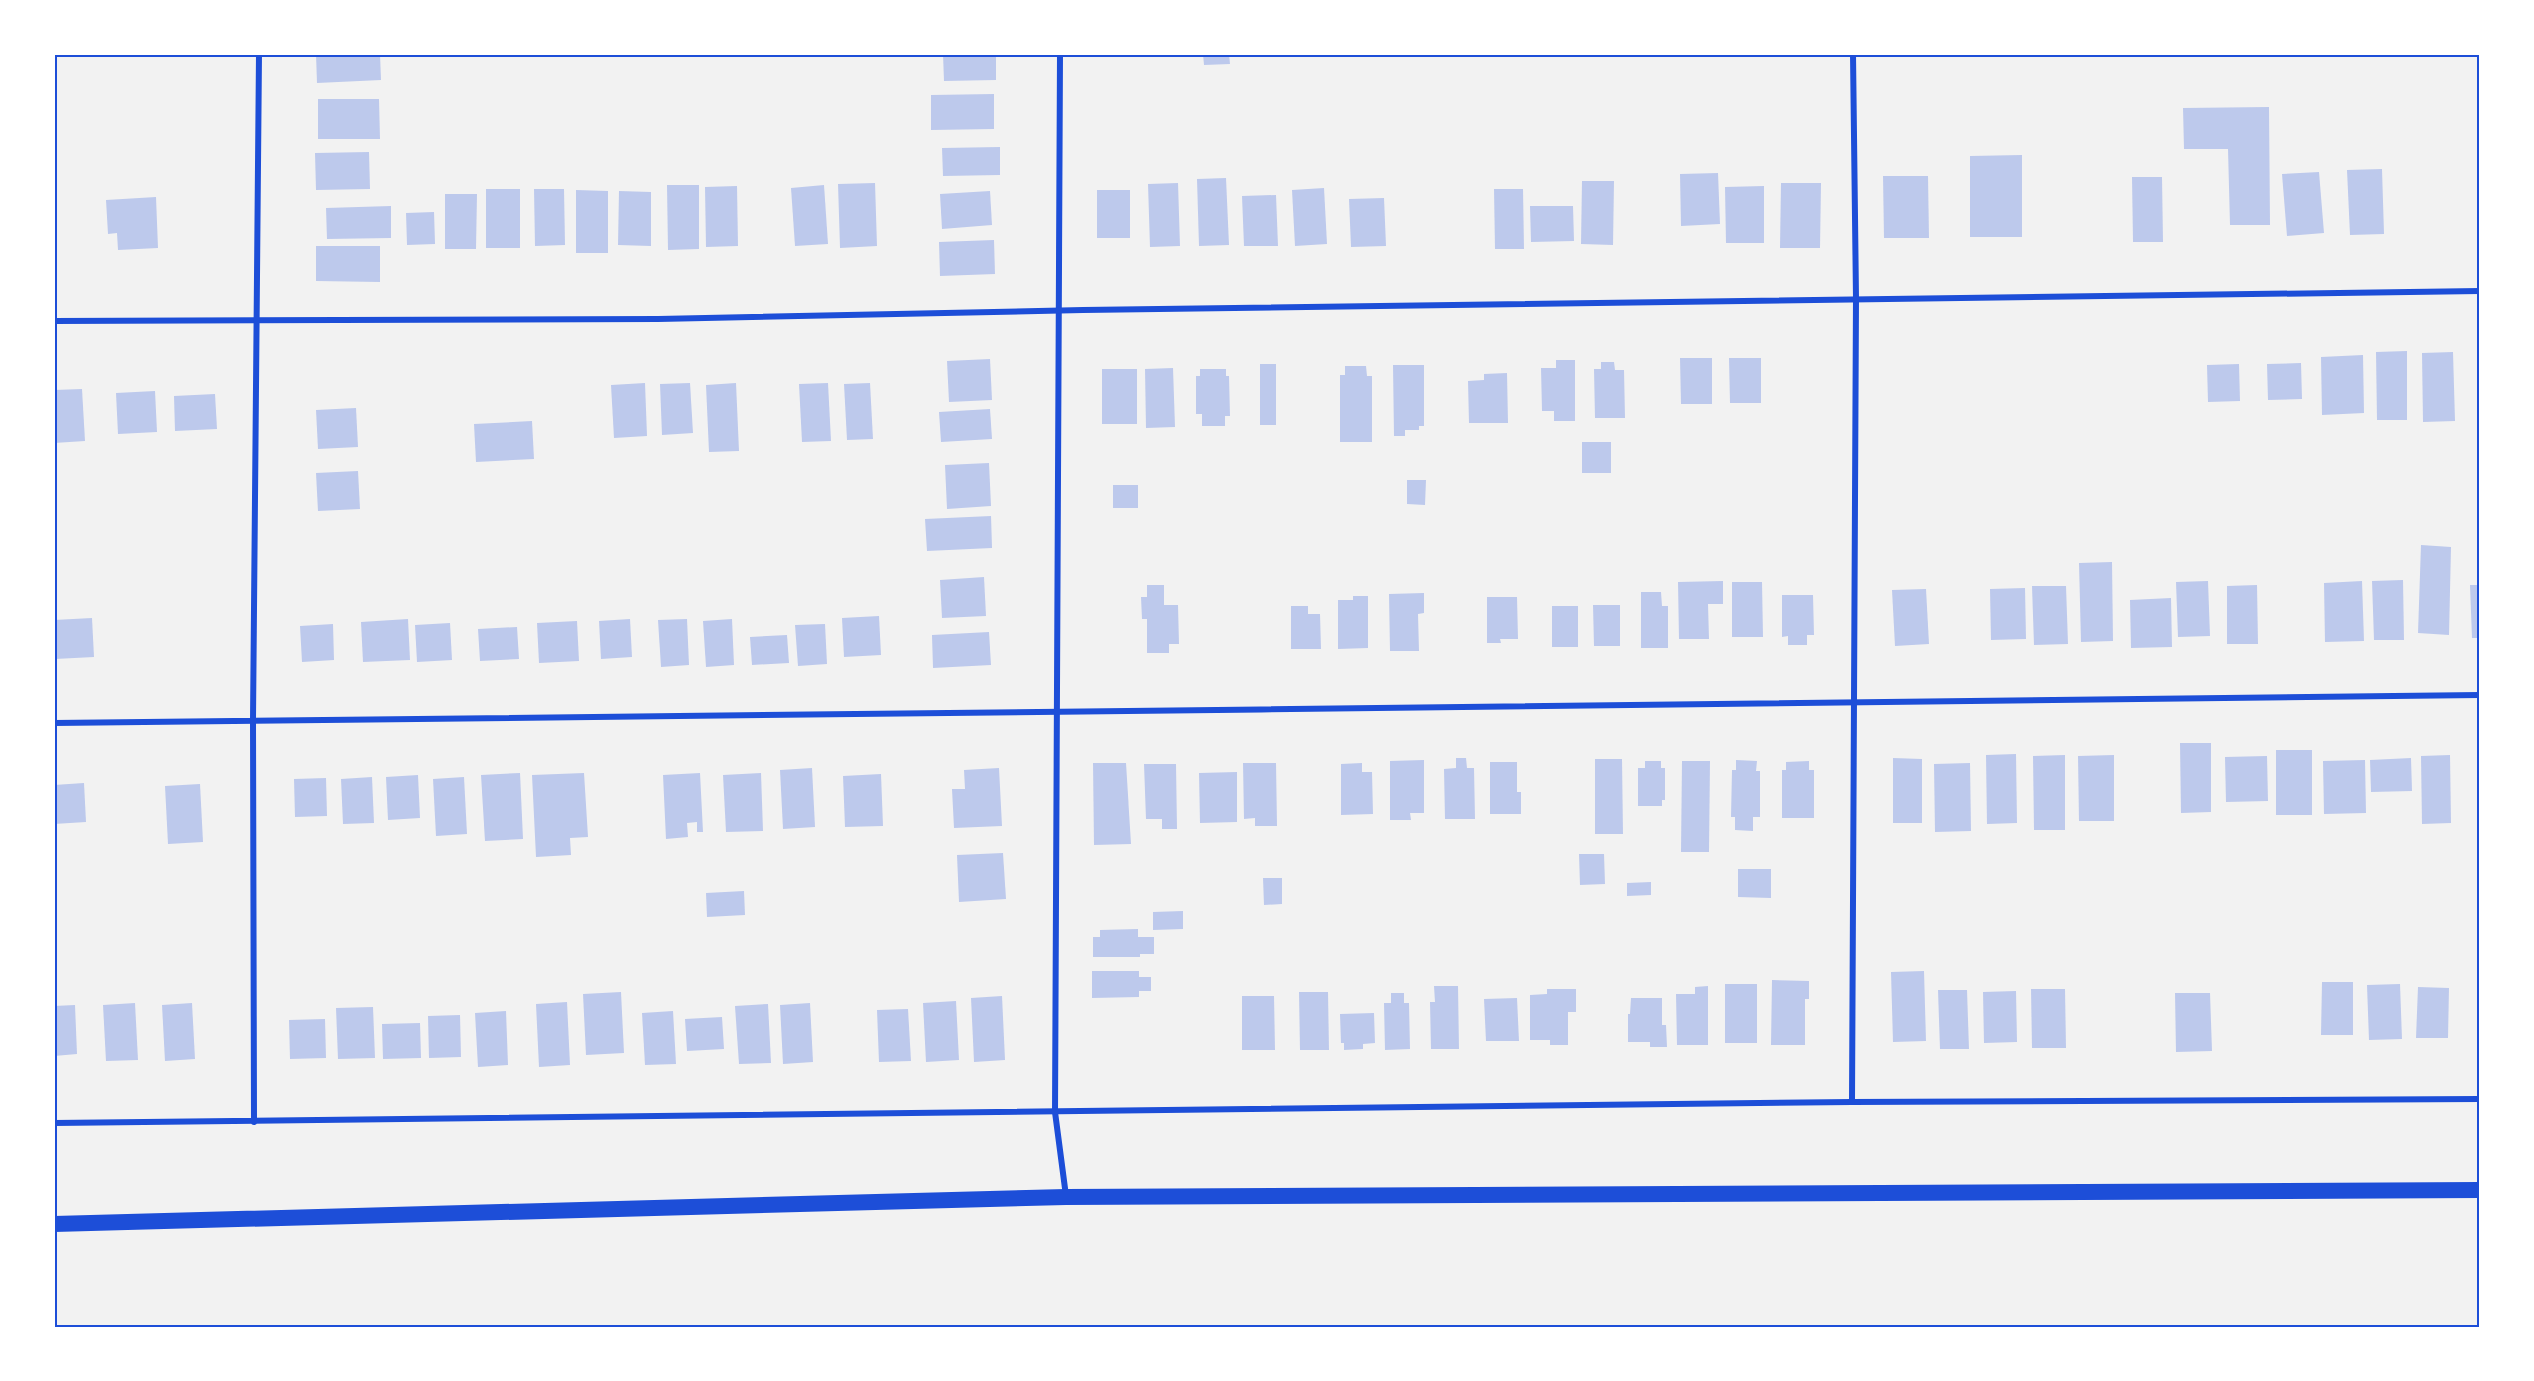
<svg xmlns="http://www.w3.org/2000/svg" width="2534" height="1381" font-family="'Noto Serif',serif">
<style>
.building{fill:#bdc9ec}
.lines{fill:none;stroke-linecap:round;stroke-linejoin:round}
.minor{stroke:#1d4ed8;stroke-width:6}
.trunk{stroke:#1d4ed8;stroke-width:16}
.neatline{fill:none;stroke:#1d4ed8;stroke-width:2}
</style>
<rect width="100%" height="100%" fill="#f2f2f2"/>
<!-- building -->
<g class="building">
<polygon points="316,54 380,54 381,80 317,83"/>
<polygon points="943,54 996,54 996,80 944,81"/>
<polygon points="1203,54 1229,54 1230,64 1204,65"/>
<polygon points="994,94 994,129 931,130 931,95"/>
<polygon points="318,99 379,99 380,139 318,139"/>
<polygon points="2269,107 2270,225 2230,225 2228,149 2184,149 2183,108"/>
<polygon points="1000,147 1000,175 943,176 942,148"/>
<polygon points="369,152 370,189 316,190 315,153"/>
<polygon points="2022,155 2022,237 1970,237 1970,156"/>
<polygon points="2382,169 2384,234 2350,235 2347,170"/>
<polygon points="2319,172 2324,233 2287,236 2282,174"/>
<polygon points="1718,173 1720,224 1681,226 1680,174"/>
<polygon points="1883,176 1928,176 1929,238 1884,238"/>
<polygon points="2132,177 2162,177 2163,242 2133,242"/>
<polygon points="1226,178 1229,245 1199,246 1197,179"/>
<polygon points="1582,181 1614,181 1613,245 1581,244"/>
<polygon points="875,183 877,246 840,248 838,184"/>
<polygon points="1178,183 1180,246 1150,247 1148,184"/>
<polygon points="1781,183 1821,183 1820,248 1780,248"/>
<polygon points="667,185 699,185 699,249 668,250"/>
<polygon points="824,185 828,244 795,246 791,188"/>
<polygon points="737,186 738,246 706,247 705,187"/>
<polygon points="1764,186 1764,243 1726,243 1725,187"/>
<polygon points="1324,188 1327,244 1295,246 1292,190"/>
<rect x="486" y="189" width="34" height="59"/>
<polygon points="534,189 564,189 565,245 535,246"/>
<polygon points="1494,189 1523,189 1524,249 1495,249"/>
<polygon points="576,190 608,191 608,253 576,253"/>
<rect x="1097" y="190" width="33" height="48"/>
<polygon points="619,191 651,192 651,246 618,245"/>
<polygon points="990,191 992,225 942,229 940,194"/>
<polygon points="445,194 477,194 476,249 445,249"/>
<polygon points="1276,195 1278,246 1244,246 1242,196"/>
<polygon points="156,197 158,248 118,250 117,233 108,234 106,200"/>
<polygon points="1384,198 1386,246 1351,247 1349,199"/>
<polygon points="391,206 391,238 327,239 326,208"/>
<polygon points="1530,206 1573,206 1574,241 1531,242"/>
<polygon points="434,212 435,244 407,245 406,213"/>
<polygon points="994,240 995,274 940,276 939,242"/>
<polygon points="316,246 380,246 380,282 316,281"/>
<polygon points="2407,351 2407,420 2377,420 2376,352"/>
<polygon points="2453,352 2455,421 2423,422 2422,353"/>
<polygon points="2363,355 2364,413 2322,415 2321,357"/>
<polygon points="1680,358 1712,358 1712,404 1681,404"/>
<polygon points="1729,358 1761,358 1761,403 1730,403"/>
<polygon points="990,359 992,400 949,402 947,361"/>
<polygon points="1556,360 1575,360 1575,421 1554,421 1554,411 1542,411 1541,368 1556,368"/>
<polygon points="1601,362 1614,362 1615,370 1624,370 1625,418 1595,418 1594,369 1601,369"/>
<polygon points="2301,363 2302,399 2268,400 2267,364"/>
<rect x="1260" y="364" width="16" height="61"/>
<polygon points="2239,364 2240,401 2208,402 2207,365"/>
<polygon points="1393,365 1424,365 1424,426 1419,426 1419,430 1405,430 1405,436 1394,436"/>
<polygon points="1345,366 1366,366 1367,376 1372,376 1372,442 1340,442 1340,375 1345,375"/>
<polygon points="1173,368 1175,427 1146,428 1145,369"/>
<rect x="1102" y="369" width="35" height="55"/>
<polygon points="1200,369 1226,369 1226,376 1229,376 1230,416 1225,416 1225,426 1202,426 1202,414 1196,414 1196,376 1200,376"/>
<polygon points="1507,373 1508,423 1469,423 1468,381 1484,380 1484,374"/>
<polygon points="645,383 647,436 614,438 611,385"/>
<polygon points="690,383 693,433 662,435 660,384"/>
<polygon points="736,383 739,451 709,452 706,385"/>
<polygon points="828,383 831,441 802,442 799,384"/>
<polygon points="870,383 873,439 847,440 844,384"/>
<polygon points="82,389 85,441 54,443 54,390"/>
<polygon points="155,391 157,432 118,434 116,393"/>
<polygon points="215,394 217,429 175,431 174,396"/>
<polygon points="356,408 358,447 318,449 316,410"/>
<polygon points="990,409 992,439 941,442 939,412"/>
<polygon points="532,421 534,459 476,462 474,424"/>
<rect x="1582" y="442" width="29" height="31"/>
<polygon points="989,463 991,506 947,509 945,465"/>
<polygon points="358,471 360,509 318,511 316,473"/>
<polygon points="1407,480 1426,480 1425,505 1407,504"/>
<rect x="1113" y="485" width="25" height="23"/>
<polygon points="991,516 992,548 927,551 925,519"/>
<polygon points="2421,545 2451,547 2449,635 2418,633"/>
<polygon points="2112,562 2113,641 2081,642 2079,563"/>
<polygon points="984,577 986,616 942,618 940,580"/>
<polygon points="2403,580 2404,640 2374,640 2372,581"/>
<polygon points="1723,581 1723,604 1708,604 1709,639 1679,639 1678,582"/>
<polygon points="2208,581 2210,636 2178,637 2176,582"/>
<polygon points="2362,581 2364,641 2325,642 2324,583"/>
<polygon points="1732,582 1762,582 1763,637 1732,637"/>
<polygon points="1147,585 1164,585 1164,605 1178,605 1179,644 1169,644 1169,653 1147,653 1147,619 1142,619 1141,597 1147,597"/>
<polygon points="2257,585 2258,644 2227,644 2227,586"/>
<polygon points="2470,585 2480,585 2480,638 2472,638"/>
<polygon points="2032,586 2066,586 2068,644 2034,645"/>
<polygon points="2025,588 2026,639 1991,640 1990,589"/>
<polygon points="1926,589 1929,644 1895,646 1892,590"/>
<polygon points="1641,592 1661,592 1662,606 1668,606 1668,648 1641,648"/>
<polygon points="1424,593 1424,613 1418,614 1419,651 1390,651 1389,594"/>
<polygon points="1782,595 1813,595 1814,635 1807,635 1807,645 1788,645 1788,636 1782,637"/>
<polygon points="1353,596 1368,596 1368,648 1338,649 1338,600 1353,600"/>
<polygon points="1487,597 1517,597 1518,639 1500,639 1501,643 1487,643"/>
<polygon points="2171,598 2172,647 2131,648 2130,600"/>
<polygon points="1593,605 1620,605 1620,646 1594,646"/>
<polygon points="1291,606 1308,606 1308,614 1320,614 1321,649 1291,649"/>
<rect x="1552" y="606" width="26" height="41"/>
<polygon points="879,616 881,655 844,657 842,618"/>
<polygon points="92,618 94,657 55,659 54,620"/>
<polygon points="408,619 410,660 363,662 361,622"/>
<polygon points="630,619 632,657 601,659 599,621"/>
<polygon points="687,619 689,665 661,667 658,620"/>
<polygon points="732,619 734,665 706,667 703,621"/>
<polygon points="577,621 579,661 539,663 537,623"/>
<polygon points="450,623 452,660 417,662 415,625"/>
<polygon points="333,624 334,660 302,662 300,626"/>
<polygon points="825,624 827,664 798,666 795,625"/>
<polygon points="517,627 519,659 480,661 478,629"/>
<polygon points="989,632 991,665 933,668 932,635"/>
<polygon points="787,635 789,663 752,665 750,637"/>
<polygon points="2180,743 2211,743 2211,812 2181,813"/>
<rect x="2276" y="750" width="36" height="65"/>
<polygon points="2016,754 2017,823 1987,824 1986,755"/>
<polygon points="2065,755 2065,830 2034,830 2033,756"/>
<polygon points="2114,755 2114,821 2079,821 2078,756"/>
<polygon points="2450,755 2451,823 2422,824 2421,756"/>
<polygon points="2267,756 2268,801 2226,802 2225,757"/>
<polygon points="1456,758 1466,758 1467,768 1474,768 1475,819 1445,819 1444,769 1456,768"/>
<polygon points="1893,758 1922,759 1922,823 1893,823"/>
<polygon points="2411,758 2412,791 2371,792 2370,760"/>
<polygon points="1595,759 1622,759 1623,834 1595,834"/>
<polygon points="1424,760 1424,813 1410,813 1411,820 1390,820 1390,761"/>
<polygon points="1736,760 1757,761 1756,771 1760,771 1760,817 1753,817 1753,831 1735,830 1735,817 1731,817 1732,770 1736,770"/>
<polygon points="2365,760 2366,813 2324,814 2323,761"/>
<polygon points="1645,761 1661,761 1661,768 1665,768 1665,800 1662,800 1662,806 1638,806 1638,768 1645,768"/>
<polygon points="1682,761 1710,761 1709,852 1681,852"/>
<polygon points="1809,761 1809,770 1814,770 1814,818 1782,818 1782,770 1786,770 1786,762"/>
<polygon points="1490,762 1517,762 1517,792 1521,792 1521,814 1490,814"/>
<polygon points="1093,763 1126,763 1131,844 1094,845"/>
<polygon points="1243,763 1276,763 1277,826 1255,826 1255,818 1244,819"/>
<polygon points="1362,763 1362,772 1372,772 1373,814 1341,815 1341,764"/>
<polygon points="1970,763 1971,831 1935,832 1934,764"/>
<polygon points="1144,764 1176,764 1177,829 1162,829 1162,819 1146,819"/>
<polygon points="812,768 815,827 783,829 780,770"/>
<polygon points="999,768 1002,826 954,828 952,789 965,789 964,770"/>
<polygon points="1237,772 1237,822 1200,823 1199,773"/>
<polygon points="520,773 523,839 485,841 481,775"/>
<polygon points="584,773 588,837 570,838 571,855 536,857 532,775"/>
<polygon points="700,773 703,832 697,832 697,822 687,823 688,837 666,839 663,775"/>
<polygon points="761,773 763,831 726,832 723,775"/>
<polygon points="881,774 883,826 845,827 843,776"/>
<polygon points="418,775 420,818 388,820 386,777"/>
<polygon points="372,777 374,823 343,824 341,779"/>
<polygon points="464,777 467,834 436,836 433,779"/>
<polygon points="326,778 327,816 295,817 294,779"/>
<polygon points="84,783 86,822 54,824 54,785"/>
<polygon points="200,784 203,842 168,844 165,786"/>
<polygon points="1003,853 1006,899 959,902 957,855"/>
<polygon points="1579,854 1604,854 1605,884 1580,885"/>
<polygon points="1738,869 1771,869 1771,898 1738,897"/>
<polygon points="1263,878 1282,878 1282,904 1264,905"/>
<polygon points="1651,882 1651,895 1627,896 1627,883"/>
<polygon points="744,891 745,915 707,917 706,893"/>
<polygon points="1183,911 1183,929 1153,930 1153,912"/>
<polygon points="1138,929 1138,937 1154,937 1154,954 1140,954 1140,957 1093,957 1093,937 1100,937 1100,930"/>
<polygon points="1092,971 1139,971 1139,977 1151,977 1151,991 1139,991 1139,997 1092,998"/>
<polygon points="1924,971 1926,1041 1893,1042 1891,972"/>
<polygon points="1772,980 1809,981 1809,999 1805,999 1805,1045 1771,1045"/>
<polygon points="2322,982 2353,982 2353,1035 2321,1035"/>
<rect x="1725" y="984" width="32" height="59"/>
<polygon points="2400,984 2402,1039 2369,1040 2367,985"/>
<polygon points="1434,986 1458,986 1459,1049 1431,1049 1430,1002 1435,1002"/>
<polygon points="1708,986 1708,1045 1677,1045 1676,994 1695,994 1695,987"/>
<polygon points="2418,987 2449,988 2448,1038 2416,1038"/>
<polygon points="1547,989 1576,989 1576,1012 1568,1012 1568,1045 1550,1045 1550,1040 1530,1040 1530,995 1547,994"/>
<polygon points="2031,989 2065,989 2066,1048 2032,1048"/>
<polygon points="1938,990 1967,990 1969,1049 1940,1049"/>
<polygon points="2016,991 2017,1042 1984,1043 1983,992"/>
<polygon points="621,992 624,1053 586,1055 583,994"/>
<polygon points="1299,992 1328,992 1329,1050 1300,1050"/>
<polygon points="1391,993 1404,993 1404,1003 1409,1003 1410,1049 1385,1050 1384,1003 1391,1003"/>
<polygon points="2175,993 2210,993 2212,1051 2176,1052"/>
<polygon points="1002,996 1005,1060 974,1062 971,998"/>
<polygon points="1242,996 1274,996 1275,1050 1242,1050"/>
<polygon points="1517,998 1519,1041 1486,1041 1484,999"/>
<polygon points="1631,998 1662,998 1662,1025 1666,1025 1667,1047 1650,1047 1650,1042 1628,1042 1628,1014 1630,1014"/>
<polygon points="956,1001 959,1060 926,1062 923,1003"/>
<polygon points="567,1002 570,1065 539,1067 536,1004"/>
<polygon points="135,1003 138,1060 106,1061 103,1005"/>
<polygon points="192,1003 195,1059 165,1061 162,1005"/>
<polygon points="810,1003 813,1062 783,1064 780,1005"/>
<polygon points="768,1004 771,1063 739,1064 735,1006"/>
<polygon points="75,1005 77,1054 54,1056 54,1006"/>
<polygon points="373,1007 375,1058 338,1059 336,1008"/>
<polygon points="908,1009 911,1061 879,1062 877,1010"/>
<polygon points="506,1011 508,1065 478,1067 475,1013"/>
<polygon points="673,1011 676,1064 645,1065 642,1013"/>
<polygon points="1374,1013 1375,1043 1363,1044 1363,1049 1344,1050 1344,1043 1341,1043 1340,1014"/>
<polygon points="460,1015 461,1057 429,1058 428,1016"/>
<polygon points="722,1017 724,1049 687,1051 685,1019"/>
<polygon points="325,1019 326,1058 290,1059 289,1020"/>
<polygon points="420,1023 421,1058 383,1059 382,1024"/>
</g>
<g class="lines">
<!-- minor -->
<g class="minor">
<polyline points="1060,54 1055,1112 1066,1196"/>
<polyline points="54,321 658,319 1083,310 2480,291"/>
<path d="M54 723C863 712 1671 707 2480 695"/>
<polyline points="1852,1102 1856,298 1853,54"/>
<polyline points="254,1122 253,720 259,54"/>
<polyline points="54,1123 1852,1102 2480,1099"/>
</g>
<!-- trunk -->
<polyline class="trunk" points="54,1224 1066,1197 2480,1190"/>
</g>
<!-- border -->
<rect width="2534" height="1381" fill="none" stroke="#ffffff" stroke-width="111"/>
<rect x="56" y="56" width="2422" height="1270" class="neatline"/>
</svg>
